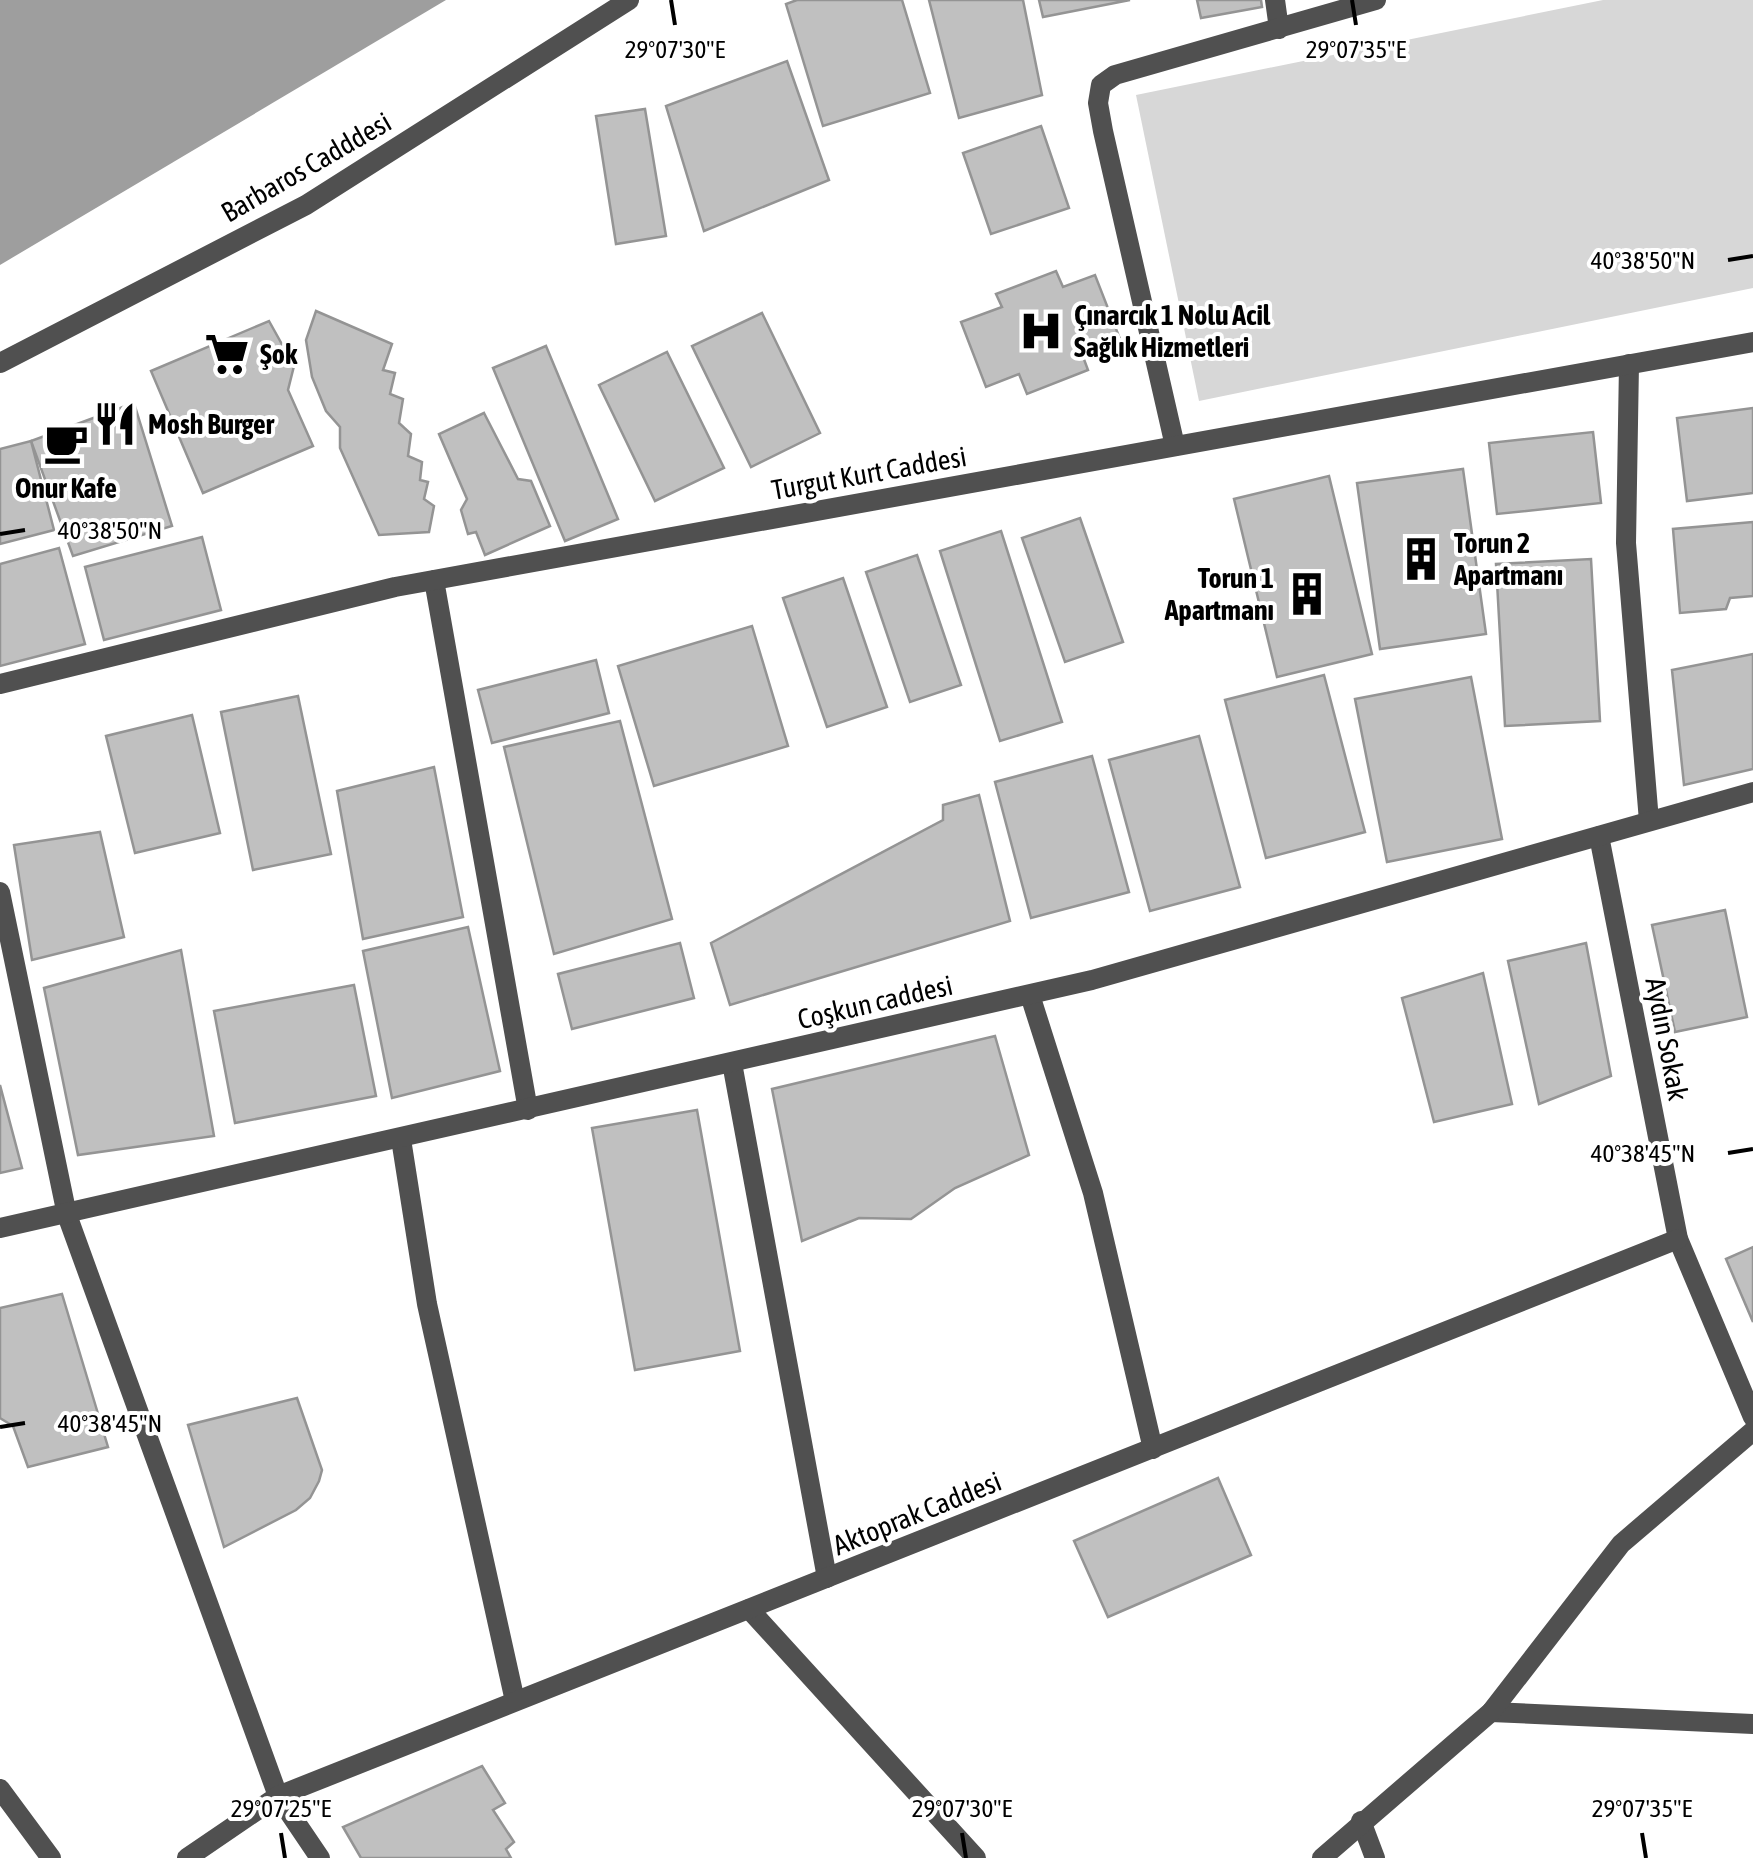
<svg xmlns="http://www.w3.org/2000/svg" width="1753" height="1858" font-family="'Asap Condensed',sans-serif">
<style>
.green{fill:#d7d7d7}
.water{fill:#9e9e9e}
.building{fill:#c0c0c0;stroke:#949494;stroke-width:2.5}
.lines{fill:none;stroke-linecap:round;stroke-linejoin:round}
.minor{stroke:#505050;stroke-width:20}
.tertiary{stroke:#505050;stroke-width:20}
.ticks{fill:none;stroke:#000;stroke-width:4}
.labels{text-anchor:middle;dominant-baseline:central;stroke-width:8;stroke-linejoin:round;paint-order:stroke}
.street-label{font-size:28px;fill:#000;stroke:#fff}
.poi-label{font-size:28px;font-weight:bold;fill:#000;stroke:#fff;text-anchor:start}
.ticks-label{font-size:25px;text-anchor:middle;fill:#000;stroke:#fff;stroke-width:8;stroke-linejoin:round;paint-order:stroke}
</style>
<rect width="100%" height="100%" fill="#fff"/>
<!-- green -->
<polygon class="green" points="1603,0 1753,0 1753,288 1199,401 1136,95"/>
<!-- water -->
<polygon class="water" points="0,0 446,0 0,265"/>
<!-- building -->
<g class="building">
<polygon points="797,0 902,0 930,93 823,126 786,4"/>
<polygon points="929,0 1023,0 1042,95 959,118"/>
<polygon points="1039,0 1130,0 1043,17"/>
<polygon points="1197,0 1261,0 1262,7 1201,18"/>
<polygon points="787,61 829,180 704,231 666,106"/>
<polygon points="645,109 666,236 616,244 596,116"/>
<polygon points="1041,126 1069,208 991,234 963,153"/>
<polygon points="1056,271 1063,287 1095,275 1120,339 1082,354 1088,370 1027,394 1019,374 986,387 961,322 1002,307 996,294"/>
<polygon points="316,311 392,344 383,370 395,373 390,394 403,399 399,423 411,434 408,456 422,462 420,480 428,482 424,499 434,506 429,532 379,535 340,448 340,427 326,411 312,377 306,340"/>
<polygon points="762,313 820,433 751,467 692,346"/>
<polygon points="269,321 294,366 288,390 313,446 203,493 151,371"/>
<polygon points="546,346 618,519 565,541 493,368"/>
<polygon points="667,352 724,468 655,501 599,385"/>
<polygon points="134,403 172,526 73,556 31,441"/>
<polygon points="1753,408 1753,493 1687,501 1677,418"/>
<polygon points="484,413 518,479 531,481 550,526 485,555 476,532 468,534 461,510 467,499 439,434"/>
<polygon points="1593,432 1601,503 1497,514 1489,443"/>
<polygon points="31,441 54,530 0,544 0,449"/>
<polygon points="1463,469 1486,634 1380,649 1357,483"/>
<polygon points="1329,476 1372,654 1277,677 1234,499"/>
<polygon points="1080,518 1123,642 1065,662 1022,538"/>
<polygon points="1753,522 1753,596 1730,598 1726,609 1680,613 1673,529"/>
<polygon points="1001,531 1062,722 1000,741 940,551"/>
<polygon points="202,537 221,610 104,640 85,567"/>
<polygon points="59,548 85,644 0,666 0,564"/>
<polygon points="917,555 961,685 910,702 866,572"/>
<polygon points="1591,559 1600,721 1505,726 1496,564"/>
<polygon points="843,578 887,707 827,727 783,598"/>
<polygon points="752,626 788,746 654,786 618,666"/>
<polygon points="1753,654 1753,769 1684,785 1672,670"/>
<polygon points="596,660 609,713 492,743 478,690"/>
<polygon points="1324,675 1365,832 1266,858 1225,700"/>
<polygon points="1471,677 1502,839 1387,862 1355,699"/>
<polygon points="298,696 331,854 253,870 221,712"/>
<polygon points="192,715 220,833 135,853 106,736"/>
<polygon points="620,721 672,919 554,954 504,747"/>
<polygon points="1199,736 1240,887 1150,911 1109,760"/>
<polygon points="1092,756 1129,892 1031,918 995,782"/>
<polygon points="434,767 463,917 363,939 337,791"/>
<polygon points="979,795 1010,921 730,1005 711,943 943,820 943,805"/>
<polygon points="100,832 124,937 32,960 14,845"/>
<polygon points="1725,910 1747,1017 1675,1032 1652,925"/>
<polygon points="468,927 500,1071 392,1098 363,951"/>
<polygon points="680,943 694,998 572,1029 558,974"/>
<polygon points="1586,943 1611,1076 1539,1104 1508,961"/>
<polygon points="181,950 214,1136 78,1155 44,988"/>
<polygon points="1483,973 1512,1104 1434,1122 1402,998"/>
<polygon points="354,985 376,1096 235,1123 214,1011"/>
<polygon points="995,1036 1029,1155 955,1188 911,1219 859,1218 802,1241 772,1089"/>
<polygon points="0,1085 22,1168 0,1173"/>
<polygon points="697,1110 740,1351 635,1370 592,1128"/>
<polygon points="1753,1247 1753,1322 1726,1259"/>
<polygon points="62,1294 108,1447 28,1467 13,1426 0,1418 0,1308"/>
<polygon points="297,1398 322,1470 319,1481 310,1498 296,1510 224,1547 188,1425"/>
<polygon points="1218,1478 1251,1555 1108,1617 1074,1541"/>
<polygon points="482,1766 505,1803 493,1810 514,1842 506,1849 511,1858 361,1858 343,1827"/>
</g>
<g class="lines">
<!-- minor -->
<g class="minor">
<polyline points="1275,0 1279,29"/>
<polyline points="0,363 306,205 629,0"/>
<polyline points="1629,364 1626,543 1649,821"/>
<polyline points="1175,446 1103,131 1098,103 1101,85 1115,75 1376,0"/>
<polyline points="434,580 528,1110"/>
<polyline points="0,684 395,587 1753,342"/>
<polyline points="1599,836 1678,1239 1753,1417"/>
<polyline points="0,892 67,1215 278,1796 320,1858"/>
<polyline points="1030,995 1093,1193 1153,1449"/>
<polyline points="732,1063 827,1578"/>
<polyline points="401,1139 427,1304 515,1701"/>
<polyline points="749,1609 976,1858"/>
<polyline points="1491,1712 1753,1724"/>
<polyline points="0,1789 51,1858"/>
<polyline points="1361,1821 1375,1858"/>
<polyline points="187,1858 278,1796 1678,1239"/>
<polyline points="1322,1858 1491,1712 1621,1544 1753,1431"/>
</g>
<!-- tertiary -->
<polyline class="tertiary" points="0,1228 1092,980 1753,792"/>
</g>
<!-- ticks -->
<path class="ticks" d="M671 0 675 25M1352 0 1356 25M1728 260 1753 256M0 534 25 530M1728 1153 1753 1149M0 1427 25 1423M281 1833 285 1858M962 1833 966 1858M1642 1833 1646 1858"/>
<!-- icons -->
<defs>
<g id="hospital-bare" transform="scale(3.45)"><path d="M-5-5h3v3.5h4V-5h3V5h-3V1.5h-4V5h-3Z" fill="#000" stroke="#fff" stroke-width="2.5" paint-order="stroke"/></g>
<g id="supermarket-bare" transform="scale(3.45)"><path d="M-6-5.5h2.5l.6 2H6L4.5 2H-2.5L-4.4-4H-6ZM-1.5 3.2a1.3 1.3 0 1 0 .1 0ZM3 3.2a1.3 1.3 0 1 0 .1 0Z" fill="#000" stroke="#fff" stroke-width="2.5" paint-order="stroke"/></g>
<g id="restaurant-bare" transform="scale(3.45)"><path d="M-5-6h1v4h1v-4h1v4h1v-4h1v5L-1.5 .5V6h-2V.5L-5-1ZM5-6V6H3V1.5H1.5Q1.5-4 5-6Z" fill="#000" stroke="#fff" stroke-width="2.5" paint-order="stroke"/></g>
<g id="cafe-bare" transform="scale(3.45)"><path d="M-5.5-4.5H6V0H3Q3 3.5 0 3.5H-2.5Q-5.5 3.5-5.5 0ZM3-3.2v2h1.7v-2ZM-6 4.5H4V6H-6Z" fill="#000" stroke="#fff" stroke-width="2.5" paint-order="stroke"/></g>
<g id="building-bare" transform="scale(3.45)"><path d="M-4-6H4V6H1V3H-1V6H-4ZM-2.5-4.3h1.7v1.8h-1.7ZM.8-4.3h1.7v1.8H.8ZM-2.5-1h1.7V.8h-1.7ZM.8-1h1.7V.8H.8Z" fill="#000" stroke="#fff" stroke-width="2.5" paint-order="stroke"/></g>
</defs>
<g fill-rule="evenodd">
<use href="#hospital-bare" x="1041" y="331"/>
<use href="#supermarket-bare" x="227" y="354"/>
<use href="#restaurant-bare" x="115" y="424"/>
<use href="#cafe-bare" x="66" y="443"/>
<use href="#building-bare" x="1421" y="559"/>
<use href="#building-bare" x="1307" y="594"/>
</g>
<g class="labels">
<!-- street labels -->
<g class="street-label">
<text transform="translate(306 167) rotate(-30)">Barbaros Cadddesi</text>
<text transform="translate(869 473) rotate(-10)">Turgut Kurt Caddesi</text>
<text transform="translate(875 1002) rotate(-13)">Coşkun caddesi</text>
<text transform="translate(1667 1039) rotate(79)">Aydın Sokak</text>
<text transform="translate(917 1513) rotate(-22)">Aktoprak Caddesi</text>
</g>
<!-- poi labels -->
<g class="poi-label">
<text x="1074" y="315">Çınarcık 1 Nolu Acil<tspan x="1074" dy="32">Sağlık Hizmetleri</tspan></text>
<text x="260" y="354">Şok</text>
<text x="148" y="424">Mosh Burger</text>
<text x="66" y="488" text-anchor="middle">Onur Kafe</text>
<text x="1454" y="543">Torun 2<tspan x="1454" dy="32">Apartmanı</tspan></text>
<text x="1274" y="578" text-anchor="end">Torun 1<tspan x="1274" dy="32">Apartmanı</tspan></text>
</g>
</g>
<g class="ticks-label">
<text x="675" y="58">29°07'30"E</text>
<text x="1356" y="58">29°07'35"E</text>
<text x="1643" y="269">40°38'50"N</text>
<text x="110" y="539">40°38'50"N</text>
<text x="1643" y="1162">40°38'45"N</text>
<text x="110" y="1432">40°38'45"N</text>
<text x="281" y="1817">29°07'25"E</text>
<text x="962" y="1817">29°07'30"E</text>
<text x="1642" y="1817">29°07'35"E</text>
</g>
</svg>
